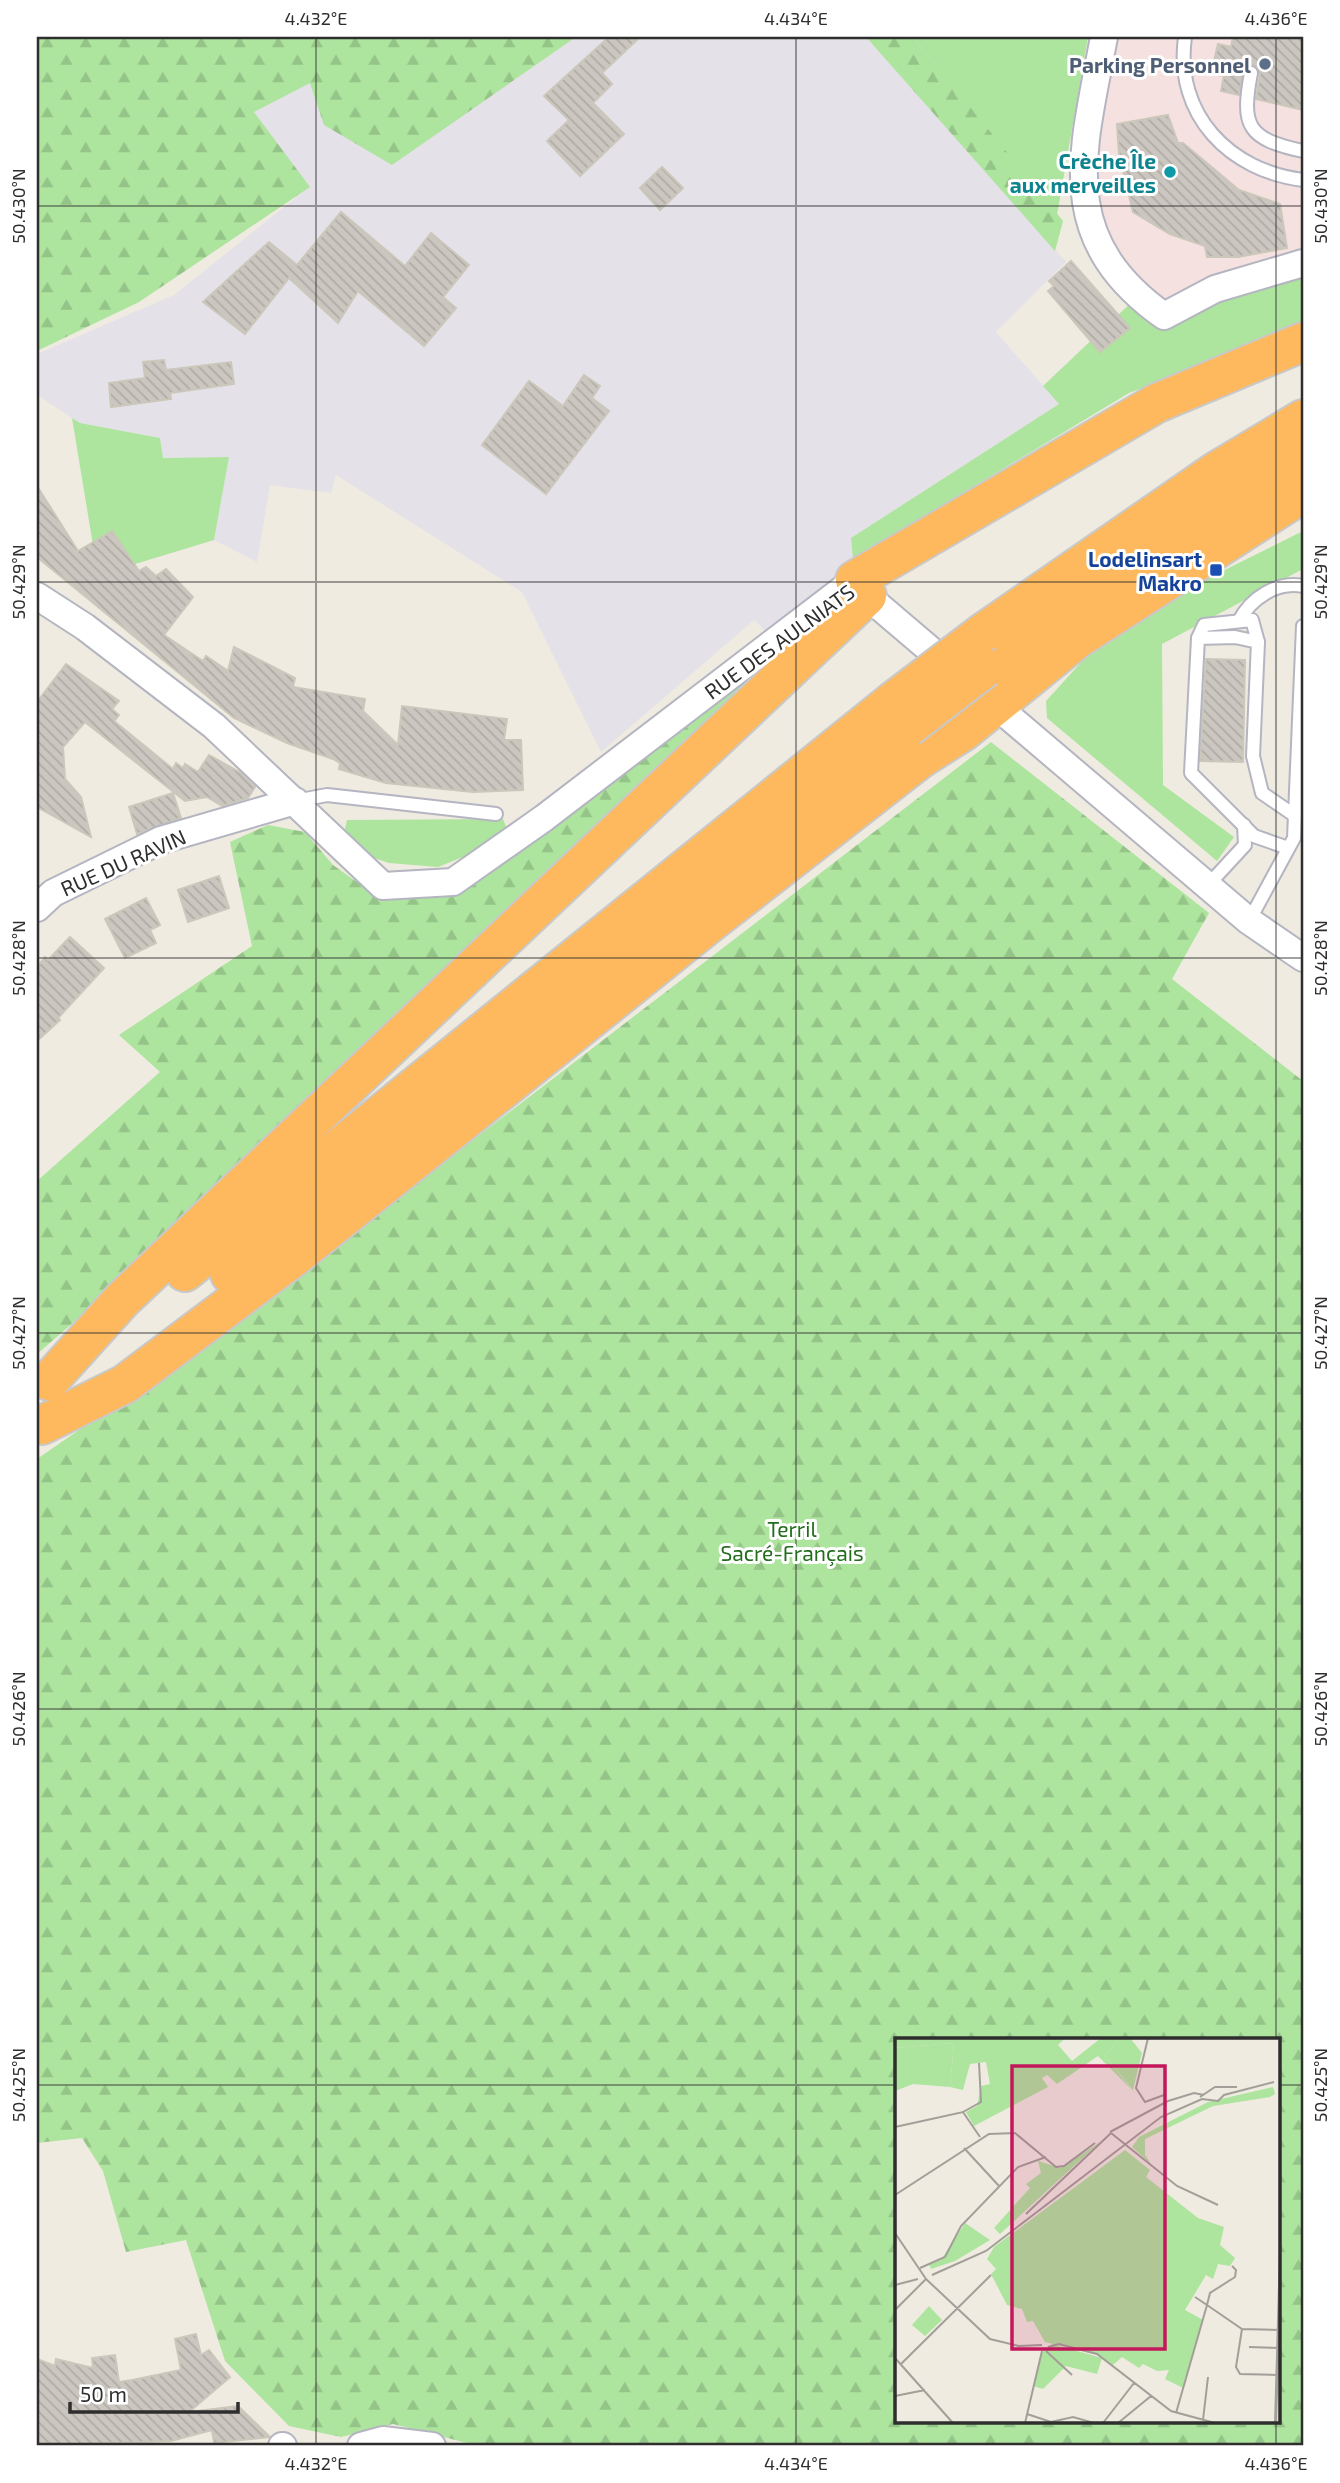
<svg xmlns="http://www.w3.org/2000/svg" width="1340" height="2483" font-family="'Exo 2',sans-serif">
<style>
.industrial{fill:#e4e1e8}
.medical{fill:#f5e1df}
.grass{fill:#ade49e}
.forest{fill:url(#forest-firs);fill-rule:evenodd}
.building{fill:url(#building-back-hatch);stroke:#cbc7ba;stroke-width:2}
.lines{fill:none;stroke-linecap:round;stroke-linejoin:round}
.lane-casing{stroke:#b4b5c1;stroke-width:16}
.street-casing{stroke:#b4b5c1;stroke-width:30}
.highway-casing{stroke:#c9c9c9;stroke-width:42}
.lane{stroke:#fff;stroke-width:12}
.street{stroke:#fff;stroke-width:26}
.highway{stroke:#feb85d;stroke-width:38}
.highway-bridge-casing{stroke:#c9c9c9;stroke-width:42;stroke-linecap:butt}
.highway-bridge{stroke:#feb85d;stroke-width:38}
.ticks{fill:none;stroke:#2e2e2e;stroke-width:2;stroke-opacity:0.45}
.service-dot{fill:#5c6f8a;stroke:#fff;stroke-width:2.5}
.culture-dot{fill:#0f9aa8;stroke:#fff;stroke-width:2.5}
.transit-dot{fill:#1a4fb4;stroke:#fff;stroke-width:2.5}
.labels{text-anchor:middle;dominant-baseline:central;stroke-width:6;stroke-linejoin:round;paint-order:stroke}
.service-label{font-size:21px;font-weight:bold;fill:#4e5e75;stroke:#fff;text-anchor:end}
.culture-label{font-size:21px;font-weight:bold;fill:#0d838f;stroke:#fff;text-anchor:end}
.transit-label{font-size:21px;font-weight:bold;fill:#164399;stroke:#fff;text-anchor:end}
.street-label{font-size:21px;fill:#2e2e2e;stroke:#fff}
.park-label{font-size:21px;fill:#226d1c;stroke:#fff}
.inset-road{fill:none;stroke:#a29f99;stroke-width:2}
.view{fill:#c2185b;fill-opacity:0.15;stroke:#c2185b;stroke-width:3.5}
.inset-edge{fill:none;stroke:#2e2e2e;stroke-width:3.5}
.neatline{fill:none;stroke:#2e2e2e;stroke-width:2.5}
.ticks-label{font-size:18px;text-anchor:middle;fill:#2e2e2e}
</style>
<defs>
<pattern id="forest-firs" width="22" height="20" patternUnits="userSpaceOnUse" patternTransform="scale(1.75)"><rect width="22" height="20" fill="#ade49e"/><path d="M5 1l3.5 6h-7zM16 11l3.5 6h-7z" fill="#95c488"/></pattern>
<pattern id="building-back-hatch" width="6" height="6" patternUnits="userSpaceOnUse" patternTransform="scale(1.75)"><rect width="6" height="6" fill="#cbc7c0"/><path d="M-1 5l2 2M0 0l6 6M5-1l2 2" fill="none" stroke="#afaba5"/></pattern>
</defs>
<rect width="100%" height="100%" fill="#efebe1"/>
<!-- industrial -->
<polygon class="industrial" points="576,37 866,37 1066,262 996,332 1059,404 851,538 855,580 776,641 754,620 601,752 522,592 336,475 331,493 270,485 257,562 214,540 229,457 163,458 160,438 80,423 37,395 37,354 174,295 309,187 253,112 310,82 392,164"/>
<!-- medical -->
<polygon class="medical" points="1113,37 1303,37 1303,271 1149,321 1091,224 1093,94"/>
<!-- grass -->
<g class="grass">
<polygon points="913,37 1088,37 1057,215"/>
<polygon points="1303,266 1303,327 1129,393 853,559 851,538 1059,404 1043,386 1137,297 1165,316"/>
<polygon points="72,418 80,423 160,438 163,458 229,457 214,540 122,568 93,545"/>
<polygon points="1303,531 1303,569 1162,644 1163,785 1234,837 1217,861 1047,718 1046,701 1116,624"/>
<polygon points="503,819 507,829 495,844 438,867 389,863 353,851 343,837 347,820"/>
</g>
<!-- forest -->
<g class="forest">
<polygon points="37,37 576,37 392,165 324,125 310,83 254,112 310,187 139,302 37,351"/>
<polygon points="866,37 913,37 1063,221 1055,251"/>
<polygon points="766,666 778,666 456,956 230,1187 37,1354 37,1181 160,1072 119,1035 252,946 230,842 268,825 305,832 333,865 364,887 424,897 503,860"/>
<path d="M991 742 1209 913 1172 979 1303 1081V2446H479L393 2424 341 2437 289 2426 225 2361 186 2240 126 2252 103 2171 82 2138 37 2143V1459L244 1316ZM897 2040H1279V2422H897Z"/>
</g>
<!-- building -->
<g class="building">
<polygon points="609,37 640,37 602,73 612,84 593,103 624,134 580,176 547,141 569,120 544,96"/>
<polygon points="1233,37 1303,37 1303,110 1256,99 1260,74 1253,65 1244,68 1239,95 1221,91 1224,76 1211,74 1218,44 1231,47"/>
<polygon points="1168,115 1178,143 1183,143 1239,190 1280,204 1287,248 1238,257 1207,257 1205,246 1170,234 1133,212 1119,154 1117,124"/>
<polygon points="662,167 683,188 660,210 640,188"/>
<polygon points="341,212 405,266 431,233 469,265 443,297 456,308 424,346 358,291 338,323 289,278 245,334 203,302 269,242 297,265"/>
<polygon points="1071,261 1130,328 1100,352 1048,291 1054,286 1049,281"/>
<polygon points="164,360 166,370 231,362 234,384 170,393 171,399 111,407 109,383 145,378 143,362"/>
<polygon points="584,375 600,386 592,398 609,411 546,494 482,445 529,381 563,406"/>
<polygon points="37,486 78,551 112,531 139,571 146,567 156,576 166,569 193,597 164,635 203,661 206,656 228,671 234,647 295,678 293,687 365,699 363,711 398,745 402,706 507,719 504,740 521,740 523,790 473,792 386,783 339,769 340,763 333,759 287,743 234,718 37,557"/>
<polygon points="1206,659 1245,660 1243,762 1200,761"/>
<polygon points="66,664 119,701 112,709 119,715 114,721 173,769 176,763 183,768 185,764 198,772 209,755 241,773 255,787 248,798 222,806 207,797 185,801 85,722 63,747 65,779 81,797 91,837 37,807 37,702"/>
<polygon points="173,793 181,818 137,834 129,807"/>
<polygon points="219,876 229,908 188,922 178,890"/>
<polygon points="146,898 160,925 150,930 156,943 125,958 105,919"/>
<polygon points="70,937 104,968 58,1018 60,1020 37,1041 37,967 45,957 48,960"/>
<polygon points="196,2334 201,2355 209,2350 230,2377 189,2412 238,2406 270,2437 214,2443 212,2430 171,2441 37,2446 37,2359 55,2366 56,2359 93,2368 92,2358 115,2355 119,2382 132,2380 181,2370 175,2339"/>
</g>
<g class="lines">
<!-- lane casing -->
<g class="lane-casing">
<g id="lane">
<path d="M1185 37C1174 115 1230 171 1303 180"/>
<path d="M1251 73C1241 126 1247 139 1303 151"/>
<path d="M1239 621C1251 598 1277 581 1303 586"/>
<polyline points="1198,638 1204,625 1252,620 1258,642"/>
<polyline points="295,801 327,795 496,814"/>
<polyline points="1288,848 1254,836 1191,773 1198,638 1235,637 1258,642 1253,756 1262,793 1294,815"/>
<polyline points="1209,884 1245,845 1244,825"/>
<polyline points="1249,921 1294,838 1303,626"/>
</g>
</g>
<!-- street casing -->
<g class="street-casing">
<g id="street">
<path d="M1104 37C1083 151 1053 237 1164 316L1215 289 1303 263"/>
<polyline points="37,596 85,627 214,726 383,886 453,882 544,818 855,580 867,596 1249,921 1303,958"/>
<polyline points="37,908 53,893 161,840 295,801"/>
<polyline points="282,2446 283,2446"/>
<polyline points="361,2446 383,2440 432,2446"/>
</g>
</g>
<!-- highway casing -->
<g class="highway-casing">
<g id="highway">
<polyline points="855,580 1157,403 1303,342"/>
<polyline points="984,632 1215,472 1303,419"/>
<polyline points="985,668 1181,530 1303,453"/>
<polyline points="185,1272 892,702"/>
<polyline points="230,1274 907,728"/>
<polyline points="49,1381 122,1300 867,596"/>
<polyline points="42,1425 125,1384 298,1254 710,923 920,759 964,731 1077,639 1303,493"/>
</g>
</g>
<!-- lane -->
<use href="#lane" class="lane"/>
<!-- street -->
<use href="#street" class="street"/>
<!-- highway -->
<use href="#highway" class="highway"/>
<!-- highway-bridge casing -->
<g class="highway-bridge-casing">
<g id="highway-bridge">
<polyline points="892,702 984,632"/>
<polyline points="907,728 985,668"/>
</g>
</g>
<!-- highway-bridge -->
<use href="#highway-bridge" class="highway-bridge"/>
</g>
<!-- ticks -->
<path class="ticks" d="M316 37V2446M796 37V2446M1276 37V2040M37 206H1303M37 582H1303M37 958H1303M37 1333H1303M37 1709H1303M37 2085H897M1279 2085H1303M1276 2422V2446"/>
<!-- markers -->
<circle class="service-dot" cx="1265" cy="64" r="7"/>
<circle class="culture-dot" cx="1170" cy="172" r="7"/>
<rect class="transit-dot" x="1209" y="563" width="14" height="14" rx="3.5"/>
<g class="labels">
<!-- service labels -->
<g class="service-label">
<text x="1251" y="64">Parking Personnel</text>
</g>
<!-- culture labels -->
<g class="culture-label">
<text x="1156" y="160">Crèche Île<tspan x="1156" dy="24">aux merveilles</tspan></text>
</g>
<!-- transit labels -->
<g class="transit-label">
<text x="1202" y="558">Lodelinsart<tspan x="1202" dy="24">Makro</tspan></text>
</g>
<!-- street labels -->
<g class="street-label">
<text transform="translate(779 641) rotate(-36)">RUE DES AULNIATS</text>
<text transform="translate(123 862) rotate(-24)">RUE DU RAVIN</text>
</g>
<!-- park labels -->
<g class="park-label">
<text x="792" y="1528">Terril<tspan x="792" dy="24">Sacré-Français</tspan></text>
</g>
</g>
<!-- overview -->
<g transform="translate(895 2038)">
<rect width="385" height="385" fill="#efebe1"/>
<path d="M225 0H235L247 15 238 52 210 18ZM59 5 55 49 18 46 0 53V10ZM378 49 380 56 375 59 318 68 250 101V117L256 126 237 109 244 99 313 64ZM34 268 47 282 30 298 17 287ZM157 306 207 320 202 336 171 328 148 351 138 348 146 315Z" fill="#ade49e"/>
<path d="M0 0H170L163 7 177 23 206 0H225L210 18 238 53 203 18 162 46 152 37 147 40 153 49 79 88 71 74 82 68 86 48 95 46 91 24 75 26 68 52 55 49 59 5 0 10ZM205 104 105 196 99 190 135 150 131 146 146 135 143 123 166 130ZM230 112 255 132 251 139 303 180 329 189 325 207 340 220 335 228 323 226 318 241 311 237 290 272 308 282 288 350 270 341 274 332 262 333 248 326 244 330 227 319 218 327 203 317 150 304 138 283 132 284 127 271 112 267 96 236 101 231 92 221 99 209ZM70 185 95 202 60 223 36 231 34 226 46 222Z" fill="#ade49e"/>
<path class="inset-road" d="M253 0 241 50 250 64 269 57M305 59 320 49H342M68 74 86 64 84 25M0 89 68 74 85 99M215 94 273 63 299 55 309 57M216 95 282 148 323 167M69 110 104 148M0 157 94 96 120 95 161 129 169 128 200 105M131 176 216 95M0 195 31 241M25 230 50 219 66 188 123 129 151 119M37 237 91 213 266 79 307 61 323 63 329 57 379 44M31 241 95 301 124 308 147 307M0 247 23 241M300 259 312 267 315 255 340 239 341 232 337 228M0 272 31 241M347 291 341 329 345 336 382 337M153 309 164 306 202 316 276 373 320 385M354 309 385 310M151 313 177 337M0 320 58 385M6 326 96 237M0 358 30 352M281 375 312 267 347 291 385 292M132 376 156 384 178 379 199 385M308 382 313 339M130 385 147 313M208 385 239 345M223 385 256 358M380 385 385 213M381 385 385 262"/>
<path class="view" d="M117 28H270V311H117Z"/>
<rect width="385" height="385" class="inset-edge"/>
</g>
<!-- border -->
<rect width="1340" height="2483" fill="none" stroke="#ffffff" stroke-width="77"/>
<!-- scale -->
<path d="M70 2402v10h168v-10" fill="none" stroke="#2e2e2e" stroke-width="3.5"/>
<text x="80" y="2402" font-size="21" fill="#2e2e2e" stroke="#ffffff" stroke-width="5" paint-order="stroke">50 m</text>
<rect x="38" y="38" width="1264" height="2406" class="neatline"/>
<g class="ticks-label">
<text x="316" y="25">4.432°E</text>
<text x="796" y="25">4.434°E</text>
<text x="1276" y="25">4.436°E</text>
<text transform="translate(19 206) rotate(-90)" y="6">50.430°N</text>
<text transform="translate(1321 206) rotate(-90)" y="6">50.430°N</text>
<text transform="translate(19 582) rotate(-90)" y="6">50.429°N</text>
<text transform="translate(1321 582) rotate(-90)" y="6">50.429°N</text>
<text transform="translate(19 958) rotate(-90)" y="6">50.428°N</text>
<text transform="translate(1321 958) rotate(-90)" y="6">50.428°N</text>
<text transform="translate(19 1333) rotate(-90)" y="6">50.427°N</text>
<text transform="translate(1321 1333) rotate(-90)" y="6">50.427°N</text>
<text transform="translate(19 1709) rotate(-90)" y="6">50.426°N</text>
<text transform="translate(1321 1709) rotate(-90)" y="6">50.426°N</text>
<text transform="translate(19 2085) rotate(-90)" y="6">50.425°N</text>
<text transform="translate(1321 2085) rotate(-90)" y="6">50.425°N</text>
<text x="316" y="2470">4.432°E</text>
<text x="796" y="2470">4.434°E</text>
<text x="1276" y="2470">4.436°E</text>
</g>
</svg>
